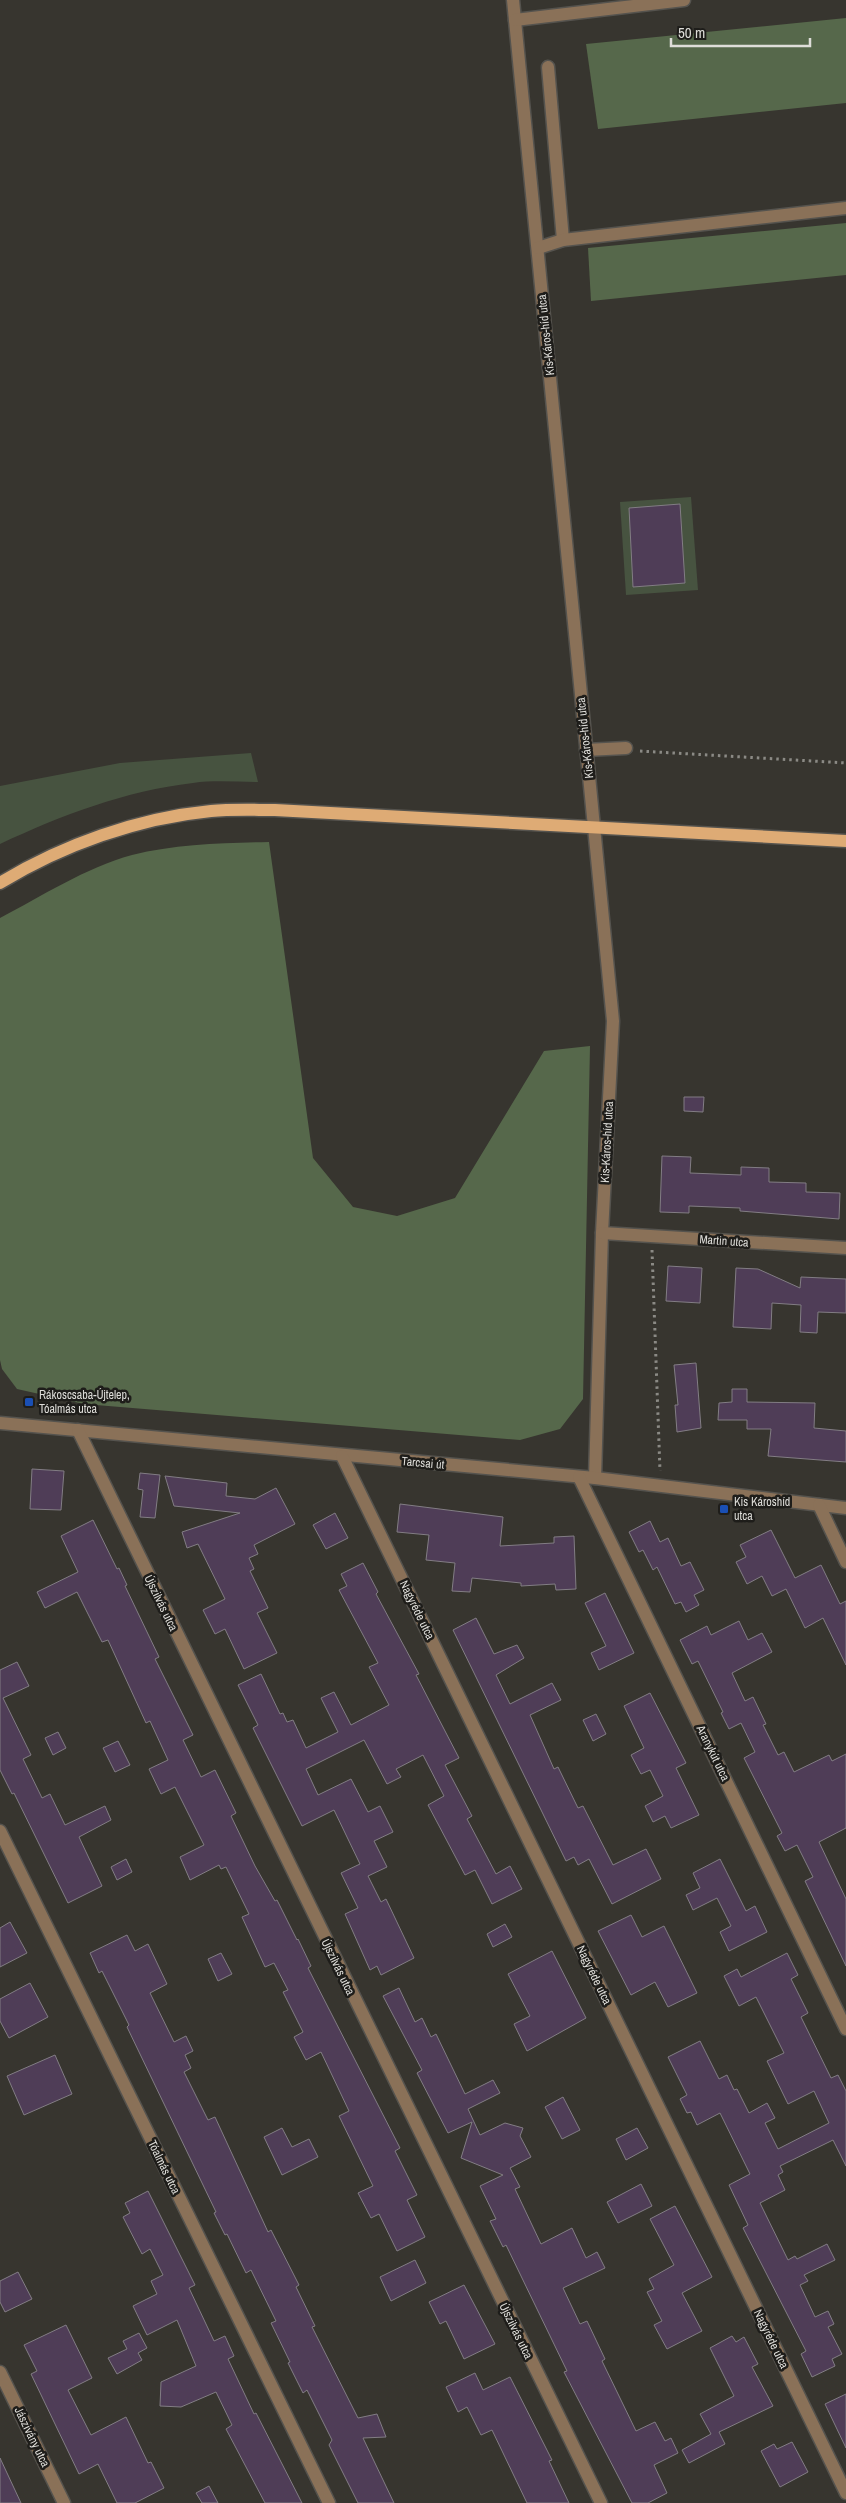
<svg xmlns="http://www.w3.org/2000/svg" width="846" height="2503" font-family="'Archivo Narrow',sans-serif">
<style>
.green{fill:#475340}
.forest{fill:#56684b}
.building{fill:#4f3d57;stroke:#827d84}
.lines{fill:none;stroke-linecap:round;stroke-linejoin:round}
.minor-casing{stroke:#55534e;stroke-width:15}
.major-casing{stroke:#55534e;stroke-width:15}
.path{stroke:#8b8a85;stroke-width:3;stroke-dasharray:2.5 4;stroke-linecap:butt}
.minor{stroke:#8a7158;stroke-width:12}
.major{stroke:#deab75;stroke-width:12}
.transit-dot{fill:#1a4fb4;stroke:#1e1d1a;stroke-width:2}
.labels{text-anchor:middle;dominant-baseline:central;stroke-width:5;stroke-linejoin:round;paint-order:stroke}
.street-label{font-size:12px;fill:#deddd9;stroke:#1e1d1a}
.poi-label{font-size:12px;fill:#deddd9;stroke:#1e1d1a;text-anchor:start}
</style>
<rect width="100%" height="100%" fill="#37352f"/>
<!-- green -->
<g class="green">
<polygon points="691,497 698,590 626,595 620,502"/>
<path d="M251 753 258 782C236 782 214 780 193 783 125 791 62 815 0 844V786L120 763Z"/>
</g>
<!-- forest -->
<g class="forest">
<polygon points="846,18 846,103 598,129 586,44"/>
<polygon points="846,223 846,275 591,301 588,248"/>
<path d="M269 842 313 1158 353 1207 397 1216 455 1198 544 1051 590 1046 583 1399 560 1429 520 1440 84 1404 17 1389 2 1369 0 1360V918C42 896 85 868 132 855 176 844 224 843 269 842Z"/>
</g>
<!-- building -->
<g class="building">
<polygon points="680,504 685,583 633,587 629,508"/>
<polygon points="684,1097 704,1097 703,1112 684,1111"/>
<polygon points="662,1156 691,1157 690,1173 741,1175 741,1167 769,1168 769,1182 806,1183 806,1192 840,1193 839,1219 740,1211 740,1208 689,1206 689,1213 660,1212"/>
<polygon points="668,1266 702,1268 700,1303 666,1301"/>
<polygon points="736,1268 758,1269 800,1288 801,1277 846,1279 846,1313 818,1312 817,1333 800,1332 801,1305 772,1303 771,1329 733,1327"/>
<polygon points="696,1363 701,1428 677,1432 675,1405 678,1405 674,1365"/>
<polygon points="732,1389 747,1389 747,1402 815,1403 814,1428 846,1431 846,1462 768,1456 771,1429 747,1429 747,1420 718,1420 719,1403 732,1402"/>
<polygon points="32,1469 64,1471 61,1510 30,1509"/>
<polygon points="140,1473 160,1475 155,1518 140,1517 143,1490 138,1489"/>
<polygon points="165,1476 227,1483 226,1496 255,1499 276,1488 295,1524 254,1545 258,1554 249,1558 254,1569 250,1571 268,1608 257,1613 277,1653 244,1669 225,1629 215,1634 203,1610 225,1599 198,1544 187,1548 182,1532 240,1513 174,1506"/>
<polygon points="400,1504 503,1517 500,1546 554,1543 554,1537 574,1536 576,1589 556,1590 555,1584 521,1586 521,1583 472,1578 470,1592 452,1591 455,1563 426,1560 429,1535 397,1532"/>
<polygon points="335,1513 348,1538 326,1549 313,1525"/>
<polygon points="93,1520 117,1569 119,1568 127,1585 125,1586 159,1657 155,1659 193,1735 183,1740 201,1777 215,1770 236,1813 231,1816 255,1866 275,1901 277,1900 297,1940 298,1939 311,1966 308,1968 400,2148 395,2151 417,2195 407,2200 425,2237 397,2251 379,2214 371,2218 358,2193 373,2186 339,2116 349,2111 321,2052 306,2060 294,2037 303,2032 283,1992 288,1990 274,1963 265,1967 242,1917 249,1914 226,1867 221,1869 219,1865 190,1880 180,1857 204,1845 175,1787 161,1794 149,1769 168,1760 150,1721 146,1723 108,1640 102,1642 77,1592 45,1608 37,1592 78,1572 61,1536"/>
<polygon points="650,1521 660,1542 668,1538 681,1566 690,1562 704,1590 694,1595 699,1605 686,1612 681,1602 675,1604 657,1567 653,1570 643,1550 639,1552 629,1532"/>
<polygon points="771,1530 795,1578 821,1565 840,1604 846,1601 846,1665 823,1618 805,1628 786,1589 772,1596 762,1576 747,1584 736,1562 746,1557 740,1545"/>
<polygon points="363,1563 378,1592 376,1594 419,1674 416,1675 459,1758 445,1765 472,1816 467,1819 496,1874 510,1866 522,1889 492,1904 475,1870 465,1875 428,1805 444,1796 423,1755 396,1769 401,1777 387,1784 364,1740 306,1769 318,1795 351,1779 368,1812 380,1806 393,1832 374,1841 387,1867 368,1876 381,1902 386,1899 414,1958 381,1975 377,1966 370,1970 345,1914 358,1908 341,1873 360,1864 334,1810 302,1826 253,1728 258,1725 238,1685 261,1674 280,1714 283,1713 287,1722 293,1720 306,1748 338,1732 321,1698 334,1692 351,1725 389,1705 369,1667 378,1663 339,1590 347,1586 341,1574"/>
<polygon points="605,1593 634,1653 599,1670 591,1653 606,1646 585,1603"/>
<polygon points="476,1618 494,1654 517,1645 524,1658 496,1675 510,1704 552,1683 561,1700 530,1715 554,1769 558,1767 578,1808 583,1806 613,1865 646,1849 661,1879 612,1904 589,1859 578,1865 574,1857 566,1861 453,1630"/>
<polygon points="739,1621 748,1640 762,1633 772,1652 732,1673 745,1701 753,1697 766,1724 763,1725 778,1755 784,1752 794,1772 829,1755 832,1761 846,1754 846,1828 819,1842 846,1899 846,1966 805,1881 813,1877 797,1845 785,1851 777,1836 782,1833 744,1758 755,1752 741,1723 729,1729 721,1713 723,1712 698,1661 692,1664 680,1640 707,1626 711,1635"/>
<polygon points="17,1662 29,1686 3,1698 31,1755 23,1759 42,1798 50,1794 65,1825 105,1806 111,1820 79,1837 102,1886 68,1903 14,1793 12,1794 0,1770 0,1670"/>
<polygon points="650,1693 686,1763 676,1768 699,1815 671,1828 665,1816 653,1822 645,1806 663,1796 650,1770 641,1774 631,1755 644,1748 624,1706"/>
<polygon points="596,1714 606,1734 593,1741 583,1720"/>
<polygon points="58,1732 66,1748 53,1755 45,1738"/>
<polygon points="118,1741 130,1765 115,1772 103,1748"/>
<polygon points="126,1859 132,1872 117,1880 111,1867"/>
<polygon points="720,1859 746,1911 755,1906 767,1932 729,1951 720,1932 731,1926 717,1898 693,1910 686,1895 700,1888 693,1873"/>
<polygon points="631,1915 642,1937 664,1926 697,1993 668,2007 655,1982 631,1995 598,1931"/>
<polygon points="10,1922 27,1953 0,1967 0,1928"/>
<polygon points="505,1924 512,1937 493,1947 487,1934"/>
<polygon points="127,1935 135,1951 148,1944 167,1984 150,1993 174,2042 186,2036 193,2051 185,2055 191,2068 184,2072 208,2120 215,2117 268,2232 271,2230 299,2285 296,2287 315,2326 312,2327 358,2418 377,2414 386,2437 363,2438 394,2503 358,2503 329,2445 332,2440 307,2390 303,2393 288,2363 290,2362 271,2323 276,2321 251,2270 246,2273 227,2234 225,2235 214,2213 216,2212 127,2027 129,2025 102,1971 99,1973 90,1953"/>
<polygon points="552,1951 586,2018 527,2051 514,2024 530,2016 508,1974"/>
<polygon points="221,1953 232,1974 218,1981 208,1959"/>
<polygon points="787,1953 798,1975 791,1979 808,2013 801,2017 831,2078 838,2075 846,2091 846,2166 833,2140 780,2166 783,2172 778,2175 785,2190 760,2203 788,2260 795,2256 797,2259 827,2244 835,2260 804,2275 808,2281 800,2285 815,2317 828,2311 834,2324 828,2327 842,2354 832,2359 835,2366 812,2377 801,2354 806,2351 743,2228 748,2225 729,2185 750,2174 720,2113 697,2125 691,2112 687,2113 680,2099 687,2095 668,2057 700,2041 719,2079 727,2075 734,2090 737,2089 749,2113 767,2103 775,2118 765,2123 778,2149 829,2123 814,2091 788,2104 767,2061 784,2053 756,1997 739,2006 724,1976 737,1969 741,1977"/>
<polygon points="30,1983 48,2017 9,2038 0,2021 0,1999"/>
<polygon points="399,1988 415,2022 422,2018 431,2037 436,2034 465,2094 493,2080 500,2093 468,2109 480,2135 505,2123 523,2128 520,2136 531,2157 510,2168 520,2187 515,2189 541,2244 572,2228 586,2258 597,2252 605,2268 563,2288 580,2324 587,2321 605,2359 602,2361 636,2431 655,2422 665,2441 671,2438 678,2453 654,2465 667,2493 648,2503 632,2503 564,2372 567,2371 506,2245 503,2247 490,2221 496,2219 480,2186 503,2175 461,2158 472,2122 448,2133 417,2073 422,2070 383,1996"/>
<polygon points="55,2055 72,2094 24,2115 7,2076"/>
<polygon points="563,2097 580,2130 562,2139 545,2107"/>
<polygon points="282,2128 292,2147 309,2139 318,2157 282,2175 264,2137"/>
<polygon points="637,2128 648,2148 626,2160 616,2139"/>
<polygon points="641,2184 652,2206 618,2223 607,2202"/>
<polygon points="148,2191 195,2285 189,2288 214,2341 225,2336 234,2356 228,2359 254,2414 256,2413 302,2503 265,2503 226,2429 232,2425 216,2392 181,2407 160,2406 161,2382 196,2366 177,2320 147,2335 133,2306 157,2294 151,2281 163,2275 150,2249 142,2254 123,2217 130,2213 125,2203"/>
<polygon points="675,2206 712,2277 682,2293 702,2331 667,2349 654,2325 662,2321 647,2292 654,2289 649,2279 674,2265 650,2219"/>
<polygon points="415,2260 426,2283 391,2301 380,2277"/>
<polygon points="18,2272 32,2299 5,2312 0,2302 0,2281"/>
<polygon points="464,2285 495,2344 464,2359 446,2321 440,2324 429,2302"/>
<polygon points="66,2325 92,2378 68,2390 91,2435 126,2417 148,2463 151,2462 164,2488 135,2503 117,2503 98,2464 79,2474 31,2374 37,2371 24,2345"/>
<polygon points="139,2333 147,2348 138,2353 142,2360 117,2374 108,2358 127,2349 123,2341"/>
<polygon points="732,2336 736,2342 744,2337 758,2364 752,2367 773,2406 719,2432 725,2444 689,2463 682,2450 711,2434 700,2414 734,2396 710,2348"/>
<polygon points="475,2373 483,2390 510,2377 552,2460 549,2461 569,2503 527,2503 492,2430 481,2435 467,2407 458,2412 446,2387"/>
<polygon points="846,2394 846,2448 825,2404"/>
<polygon points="792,2442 808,2472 780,2487 761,2451 774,2444 777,2449"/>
<polygon points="0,2458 21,2503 0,2503"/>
<polygon points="209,2486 218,2503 202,2503 196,2493"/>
</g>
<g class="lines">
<!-- minor casing -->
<g class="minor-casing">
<g id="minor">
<polyline points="513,0 613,1021 602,1233 595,1478"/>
<polyline points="515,20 684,0"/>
<polyline points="548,67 563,240"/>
<polyline points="538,248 563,240 846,208"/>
<polyline points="586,750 626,748"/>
<polyline points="602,1233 846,1248"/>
<polyline points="0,1423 595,1478 846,1508"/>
<polyline points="78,1430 601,2503"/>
<polyline points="342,1456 846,2493"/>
<polyline points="579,1477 846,2029"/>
<polyline points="819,1505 846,1562"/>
<polyline points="0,1831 329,2503"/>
<polyline points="0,2372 64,2503"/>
</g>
</g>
<!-- major casing -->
<g class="major-casing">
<path id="major" d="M0 883C62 845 138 818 211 811 232 809 254 810 275 810L846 841"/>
</g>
<!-- path -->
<g class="path">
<polyline points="640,751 846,763"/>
<polyline points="652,1250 660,1471"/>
</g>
<!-- minor -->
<use href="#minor" class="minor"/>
<!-- major -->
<use href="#major" class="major"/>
</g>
<!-- markers -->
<g class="transit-dot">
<rect x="24" y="1397" width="10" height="10" rx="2.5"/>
<rect x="719" y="1504" width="10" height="10" rx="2.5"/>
</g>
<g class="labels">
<!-- street labels -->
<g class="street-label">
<text transform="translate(546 335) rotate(-96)">Kis-Káros-híd utca</text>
<text transform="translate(585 738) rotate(-96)">Kis-Káros-híd utca</text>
<text transform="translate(607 1142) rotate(-87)">Kis-Káros-híd utca</text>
<text transform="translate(724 1241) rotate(4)">Martin utca</text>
<text transform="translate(423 1463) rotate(5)">Tarcsai út</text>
<text transform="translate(161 1603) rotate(64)">Újszilvás utca</text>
<text transform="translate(417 1610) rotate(64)">Nagyréde utca</text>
<text transform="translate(713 1753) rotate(64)">Aranykút utca</text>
<text transform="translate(338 1967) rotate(64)">Újszilvás utca</text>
<text transform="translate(594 1975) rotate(64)">Nagyréde utca</text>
<text transform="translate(164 2167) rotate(64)">Tóalmás utca</text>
<text transform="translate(516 2331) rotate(64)">Újszilvás utca</text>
<text transform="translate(771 2339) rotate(64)">Nagyréde utca</text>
<text transform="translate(32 2437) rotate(64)">Jászivány utca</text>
</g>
<!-- poi labels -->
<g class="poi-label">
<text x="39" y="1395">Rákoscsaba-Újtelep,<tspan x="39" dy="14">Tóalmás utca</tspan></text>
<text x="734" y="1502">Kis Károshíd<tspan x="734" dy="14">utca</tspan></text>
</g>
</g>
<!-- scale -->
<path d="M671 38v8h139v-8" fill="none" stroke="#deddd9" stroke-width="2.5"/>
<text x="678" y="38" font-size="15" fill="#deddd9" stroke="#1e1d1a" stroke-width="4" paint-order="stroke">50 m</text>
</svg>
